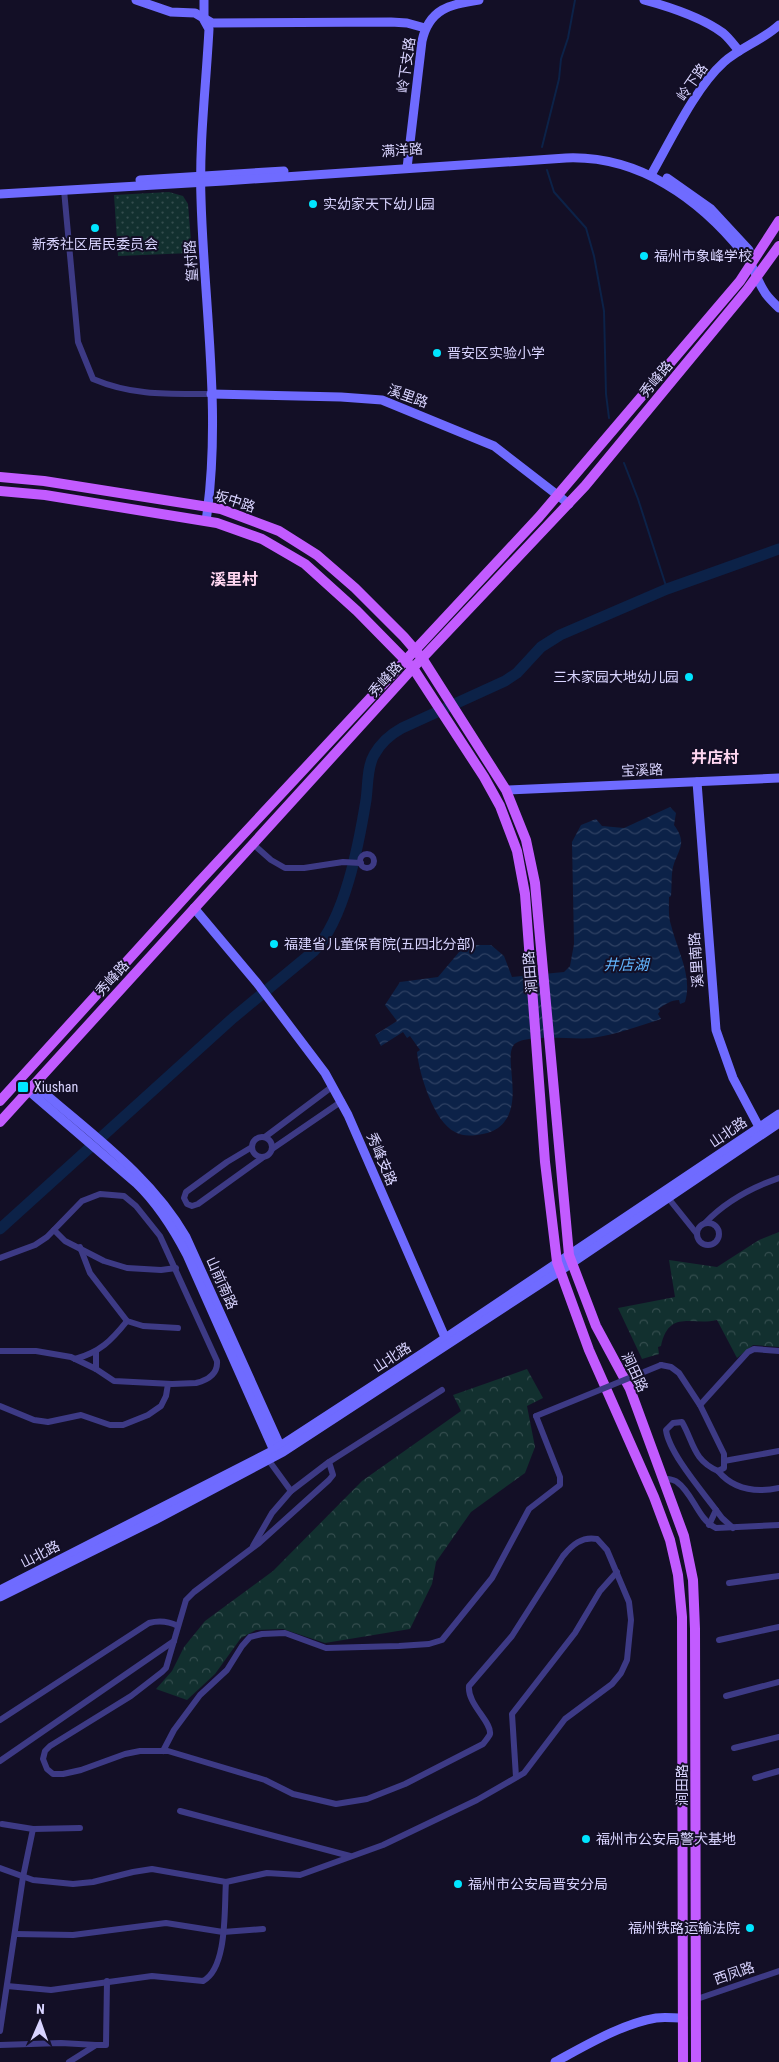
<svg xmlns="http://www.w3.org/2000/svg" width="779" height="2062" font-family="'Roboto Condensed','Noto Sans SC',sans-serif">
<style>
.forest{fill:url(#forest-crowns)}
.garden{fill:url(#garden-dots)}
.water{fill:url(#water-waves)}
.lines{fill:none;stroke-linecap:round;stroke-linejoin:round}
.stream{stroke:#0c2248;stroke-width:2}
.river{stroke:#0c2248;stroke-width:11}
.street{stroke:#3d3a85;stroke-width:6}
.secondary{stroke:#6f6bff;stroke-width:9}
.primary{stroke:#c25bff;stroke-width:10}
.street-bridge{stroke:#3d3a85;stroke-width:6}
.poi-dot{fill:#00e5ff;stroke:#130f26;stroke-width:2}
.labels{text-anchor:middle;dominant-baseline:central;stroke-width:4;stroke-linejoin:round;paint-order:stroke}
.street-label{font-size:14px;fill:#d9d4ff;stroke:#130f26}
.poi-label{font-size:14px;fill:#d9d4ff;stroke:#130f26;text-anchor:start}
.water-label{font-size:15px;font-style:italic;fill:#62b6ff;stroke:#130f26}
.quarter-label{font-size:16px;font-weight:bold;fill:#ffd6f0;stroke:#130f26}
</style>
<defs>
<pattern id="forest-crowns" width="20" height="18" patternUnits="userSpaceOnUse" patternTransform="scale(1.25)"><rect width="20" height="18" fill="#12302f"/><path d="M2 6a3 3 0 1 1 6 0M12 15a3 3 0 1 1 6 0" fill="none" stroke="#344d4e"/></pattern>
<pattern id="garden-dots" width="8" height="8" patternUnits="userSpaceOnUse" patternTransform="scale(1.25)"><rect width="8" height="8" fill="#12302f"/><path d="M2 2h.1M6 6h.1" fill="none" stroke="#344d4e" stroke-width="1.8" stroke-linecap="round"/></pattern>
<pattern id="water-waves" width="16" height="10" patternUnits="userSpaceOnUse" patternTransform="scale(1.25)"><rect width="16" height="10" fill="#0c2248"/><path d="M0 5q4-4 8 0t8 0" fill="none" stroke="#2f4163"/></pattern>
</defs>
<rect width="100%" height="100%" fill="#130f26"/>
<!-- forest -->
<g class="forest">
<path d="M779 1232V1347L753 1345 737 1358 717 1320C692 1326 669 1309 661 1346L658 1347 659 1354 642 1359 618 1308 675 1297 669 1260 717 1267 759 1240Z"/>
<polygon points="527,1369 543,1398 527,1406 535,1447 525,1473 471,1512 436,1562 432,1584 410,1629 325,1643 283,1629 256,1630 241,1638 215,1674 187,1700 156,1689 172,1671 184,1647 205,1621 273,1571 362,1481 461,1411 453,1395"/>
</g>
<!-- garden -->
<polygon class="garden" points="169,192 183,196 188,204 192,253 118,256 114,195"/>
<!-- water -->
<path class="water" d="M670 807 676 813 674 825C688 844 678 849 673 867 671 875 672 887 671 896L669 897C669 906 668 916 671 925 677 950 693 976 685 1002L680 1004 679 1000C671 1000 666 1004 658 1009L660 1011 658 1014 661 1019C639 1026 615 1035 592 1038 573 1040 531 1034 516 1043 500 1053 528 1106 498 1128 492 1132 485 1134 477 1135 469 1136 462 1136 455 1132 434 1122 419 1074 417 1052L420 1050 410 1036 407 1038 403 1032 381 1046 375 1035 397 1021 385 1005 400 982 438 977 465 945H491L504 956 512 977 564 972 570 966 574 944 572 842 581 825 596 819 602 826 624 828Z"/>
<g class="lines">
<!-- stream -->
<g class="stream">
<polyline points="542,147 559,79 561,59 568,38 575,0"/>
<polyline points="547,170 554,192 586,228 594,256 604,311 606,394 609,418"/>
<polyline points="624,463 638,499 667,589"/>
</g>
<!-- river -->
<path class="river" d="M0 1229 233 1018 314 951C345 919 359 843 366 800 368 786 367 767 374 755 380 744 391 734 402 728L505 681 517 673 541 647 560 635 667 589 779 549"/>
<!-- street -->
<g class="street">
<path d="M64 190 78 342 93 379C133 396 169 394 211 394"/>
<polyline points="253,844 271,860 285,868 304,868 343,862 361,863"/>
<circle cx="367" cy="861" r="7"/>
<circle cx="262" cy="1147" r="10"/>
<polyline points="265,1137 333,1086"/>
<polyline points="252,1147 227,1162 186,1192 184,1198 187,1204 192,1206 198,1204 262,1158"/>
<polyline points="272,1149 342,1101"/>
<polyline points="669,1199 697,1234"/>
<path d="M705 1223C726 1201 750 1188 779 1178"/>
<circle cx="708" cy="1234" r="11"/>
<polyline points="54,1230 65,1241 104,1261 127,1268 161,1270 176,1268"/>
<polyline points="80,1247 90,1273 127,1321 143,1326 178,1328"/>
<path d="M0 1258 35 1245 47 1237 82 1201 100 1194 124 1196 136 1206 160 1236 217 1361C218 1374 208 1380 196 1383L172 1384 114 1381 96 1369 71 1357 36 1351H0"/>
<polyline points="96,1352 96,1369"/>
<path d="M75 1359C100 1352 111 1341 127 1321"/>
<path d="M661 1365 671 1367 679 1373 700 1405 724 1454V1468L718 1471C693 1460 694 1443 682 1422L673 1423 666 1430C669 1453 702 1491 716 1510L709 1525"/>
<polyline points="700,1405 748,1352 754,1349 779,1351"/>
<polyline points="0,1406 34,1420 48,1422 81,1415 110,1425 123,1425 148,1415 161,1406 166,1396 168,1384"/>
<polyline points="267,1458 291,1491"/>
<polyline points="724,1461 779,1451"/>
<path d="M718 1471C734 1490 755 1493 779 1488"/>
<path d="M662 1478C667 1479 674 1479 677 1482 693 1493 698 1520 716 1528L779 1525"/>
<polyline points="716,1510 722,1518 733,1528"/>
<polyline points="253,1546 272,1513 291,1491 329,1462 442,1390"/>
<polyline points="729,1583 779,1576"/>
<polyline points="719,1640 779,1627"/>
<polyline points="726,1696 779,1682"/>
<path d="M0 1720 149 1623C160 1620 168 1621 178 1626"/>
<polyline points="734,1748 779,1737"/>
<polyline points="163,1751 174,1730 200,1695 227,1670 242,1646 250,1637 262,1634 285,1633 326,1648 399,1646 429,1644 442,1640 492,1578 529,1509 560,1485 560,1477 536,1416"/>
<polyline points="0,1761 174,1641"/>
<polyline points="516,1777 512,1714 575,1633 600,1591 617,1572"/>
<polyline points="755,1778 779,1771"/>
<polyline points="180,1811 350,1856"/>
<polyline points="2,1824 33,1829 80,1828"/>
<path d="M0 1868 33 1880 73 1884 93 1882 133 1872 152 1869 226 1882 267 1873 300 1875 383 1845 477 1800 524 1773 565 1719 612 1684 621 1673 627 1660 631 1620 629 1602 607 1550 597 1539C582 1536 572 1545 563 1556L512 1636 469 1686C467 1704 492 1722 490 1734 489 1737 485 1741 483 1744L405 1784 367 1799 336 1804 293 1794 265 1780 168 1751H140L125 1754 81 1770 63 1774H53L47 1769 43 1759 45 1751 50 1746 131 1696 162 1672 166 1668 186 1600 194 1592 259 1543 329 1480 333 1475 329 1462"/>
<polyline points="15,1934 73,1935 166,1923 223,1932 263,1929"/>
<path d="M7 1986 51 1990 152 1976 203 1981C228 1968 224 1907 226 1882"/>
<polyline points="697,1999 779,1971"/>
<polyline points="0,2031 23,1877 33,1829"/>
<polyline points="0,2045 61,2043 96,2045"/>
<polyline points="69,2062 96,2045 106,2045 107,1981"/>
</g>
<!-- secondary -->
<g class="secondary">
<polyline points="136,0 171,12 195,13 212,23 391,22 407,23 425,28"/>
<path d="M204 0V20L209 29C206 86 199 143 201 199 204 306 222 414 206 521"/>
<path d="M644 0C670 7 701 17 723 33 729 38 734 45 739 51"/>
<path d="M407 168 422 41C429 9 450 4 479 0"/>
<path d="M651 175C671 140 695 88 724 62 741 47 763 40 779 25"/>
<polyline points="667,178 711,209 749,250"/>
<polyline points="140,180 284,171"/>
<path d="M0 194 224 181 566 158C639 155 700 199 744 254 754 265 756 279 764 291 767 297 774 303 779 308"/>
<polyline points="211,394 341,397 382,400 494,446 569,504"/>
<polyline points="697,782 716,1030 733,1078 759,1127"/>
<polyline points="506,790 779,778"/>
<polyline points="194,908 257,983 325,1073 348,1115 447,1342"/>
<path d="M34 1084C87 1131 150 1174 186 1237L282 1450"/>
<path d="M29 1091 136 1183C158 1204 173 1228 187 1255L275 1453"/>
<polyline points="0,1590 274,1450 426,1351 779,1114"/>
<polyline points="0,1597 155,1520 283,1452 560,1271 779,1123"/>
<path d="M555 2062C585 2046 621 2024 656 2018 664 2017 674 2018 683 2018"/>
</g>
<!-- primary -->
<g class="primary">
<polyline points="0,477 44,481 221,509 279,531 317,555 355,588 404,637 422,658 506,790 526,840 535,883 569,1255 596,1326 630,1389 684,1536 693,1580 695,1629 696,2062"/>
<polyline points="0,491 45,495 217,523 262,539 305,564 357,611 413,668 484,777 500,806 517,851 525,894 545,1162 557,1262 589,1350 654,1497 670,1540 678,1575 682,1617 683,2062"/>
<polyline points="0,1101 198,883 539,517 740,281 779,221"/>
<polyline points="0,1122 413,668 585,486 747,290 779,246"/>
</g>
<!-- street-bridge -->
<polyline class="street-bridge" points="536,1416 661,1365"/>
</g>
<!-- markers -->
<g class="poi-dot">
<circle cx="313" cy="204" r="5"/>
<circle cx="95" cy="228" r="5"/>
<circle cx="644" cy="256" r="5"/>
<circle cx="437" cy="353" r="5"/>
<circle cx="689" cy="677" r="5"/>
<circle cx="274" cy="944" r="5"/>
<rect x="17" y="1081" width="12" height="12" rx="2.5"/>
<circle cx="586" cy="1839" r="5"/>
<circle cx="458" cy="1884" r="5"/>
<circle cx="750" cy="1928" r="5"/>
</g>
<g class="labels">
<!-- street labels -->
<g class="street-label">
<text transform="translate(406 65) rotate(-82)">岭下支路</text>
<text transform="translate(692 82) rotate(-55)">岭下路</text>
<text transform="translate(402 150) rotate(-4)">满洋路</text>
<text transform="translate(191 261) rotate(-94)">篁村路</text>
<text transform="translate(656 379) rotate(-50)">秀峰路</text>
<text transform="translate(408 396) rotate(20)">溪里路</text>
<text transform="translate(235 501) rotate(18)">坂中路</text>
<text transform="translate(385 679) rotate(-48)">秀峰路</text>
<text transform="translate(642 770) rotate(-2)">宝溪路</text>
<text transform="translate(696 960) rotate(-94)">溪里南路</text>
<text transform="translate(530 972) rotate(-95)">涧田路</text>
<text transform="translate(112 978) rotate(-48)">秀峰路</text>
<text transform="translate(728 1132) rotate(-34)">山北路</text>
<text transform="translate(382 1159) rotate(67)">秀峰支路</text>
<text transform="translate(222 1283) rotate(66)">山前南路</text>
<text transform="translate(392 1357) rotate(-33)">山北路</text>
<text transform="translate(635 1372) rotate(65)">涧田路</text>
<text transform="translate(40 1554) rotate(-27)">山北路</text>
<text transform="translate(682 1785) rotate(-90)">涧田路</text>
<text transform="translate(734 1973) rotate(-19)">西凤路</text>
</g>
<!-- poi labels -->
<g class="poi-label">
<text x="323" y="204">实幼家天下幼儿园</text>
<text x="95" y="244" text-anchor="middle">新秀社区居民委员会</text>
<text x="654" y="256">福州市象峰学校</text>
<text x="447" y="353">晋安区实验小学</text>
<text x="679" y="677" text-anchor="end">三木家园大地幼儿园</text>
<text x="284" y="944">福建省儿童保育院(五四北分部)</text>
<text x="34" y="1087">Xiushan</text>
<text x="596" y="1839">福州市公安局警犬基地</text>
<text x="468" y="1884">福州市公安局晋安分局</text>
<text x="740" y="1928" text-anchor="end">福州铁路运输法院</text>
</g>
<!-- water labels -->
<g class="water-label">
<text x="626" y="965">井店湖</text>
</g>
<!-- quarter labels -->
<g class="quarter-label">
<text x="234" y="579">溪里村</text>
<text x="715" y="757">井店村</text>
</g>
</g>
<!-- north arrow -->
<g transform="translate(40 2022) rotate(2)" stroke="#130f26" stroke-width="4" paint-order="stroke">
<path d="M0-4L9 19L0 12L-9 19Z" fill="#d9d4ff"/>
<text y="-8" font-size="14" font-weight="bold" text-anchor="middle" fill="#d9d4ff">N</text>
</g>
</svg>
